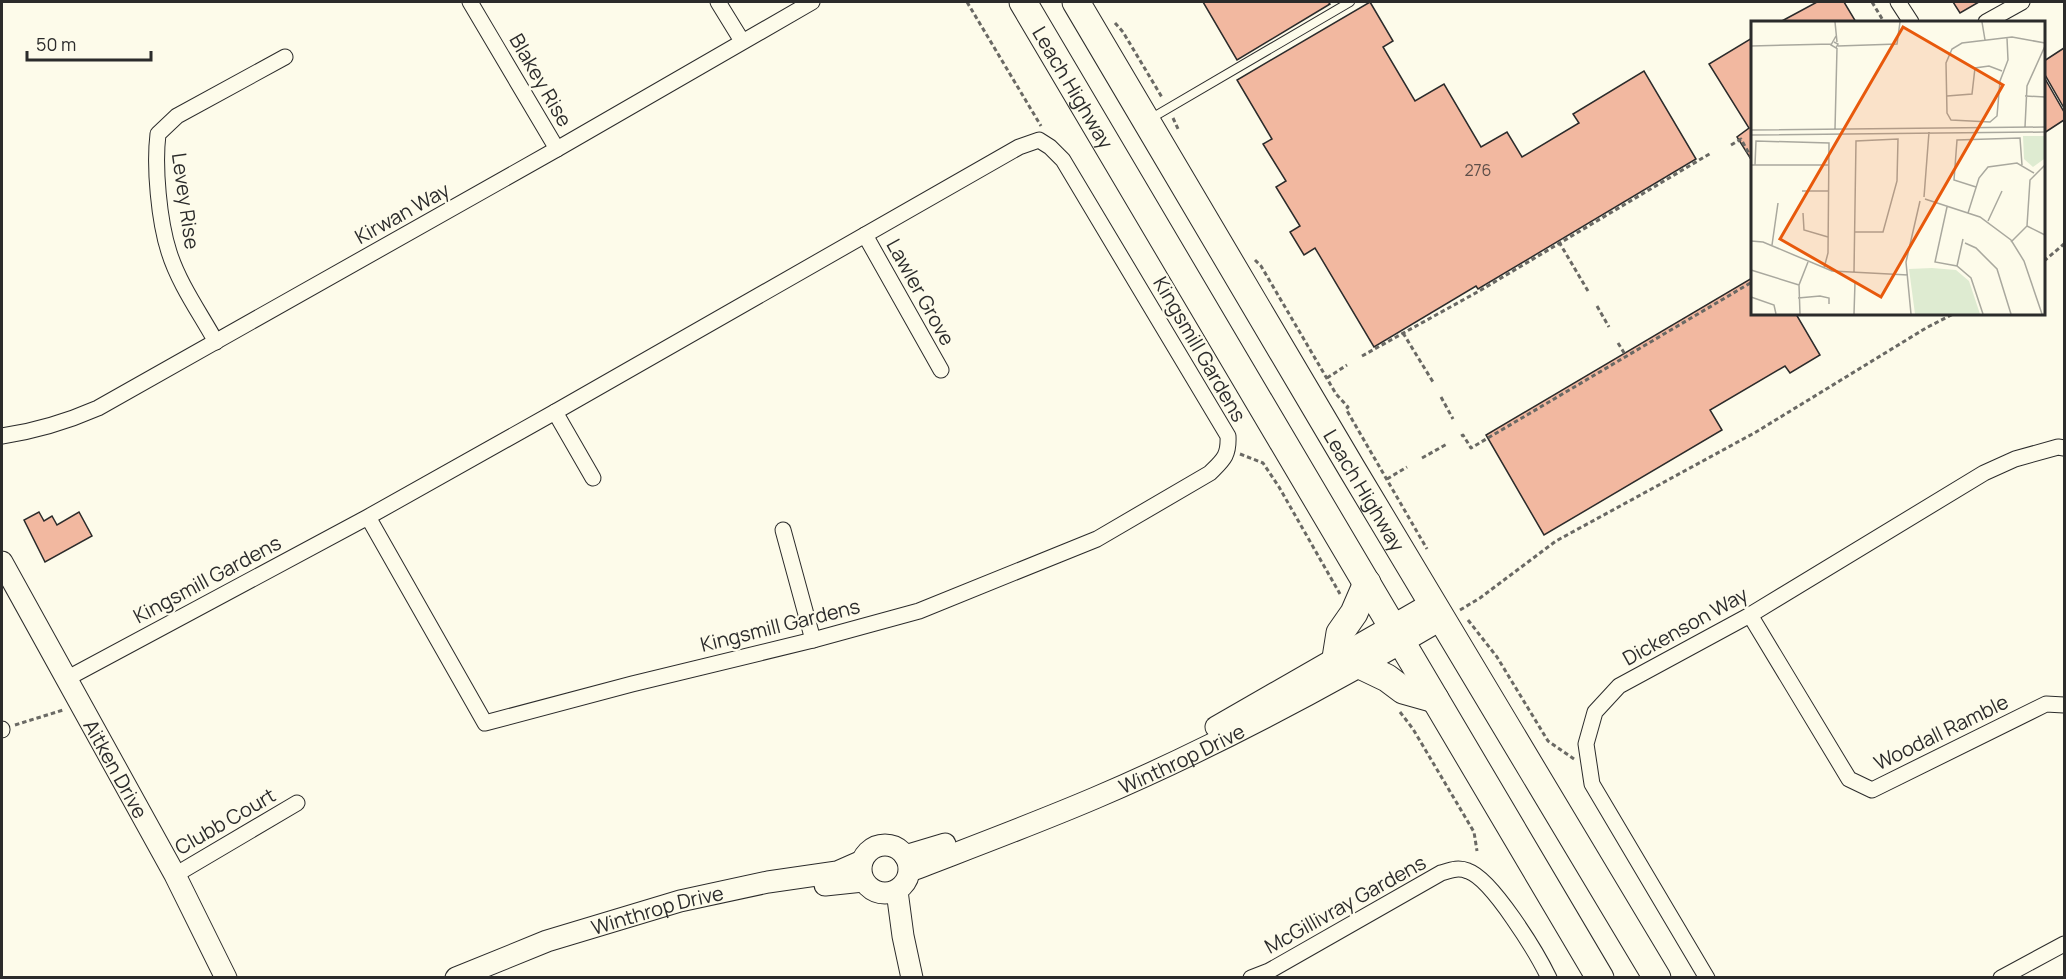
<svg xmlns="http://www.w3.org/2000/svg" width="2066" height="979" font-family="Manrope,sans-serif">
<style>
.building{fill:#f2b8a0;stroke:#2b2b2b;stroke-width:1.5}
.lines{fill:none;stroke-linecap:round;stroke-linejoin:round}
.lane-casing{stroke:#2b2b2b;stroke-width:10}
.street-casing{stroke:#2b2b2b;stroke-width:17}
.secondary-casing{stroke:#2b2b2b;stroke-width:23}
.highway-casing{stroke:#2b2b2b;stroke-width:29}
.path{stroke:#6a6964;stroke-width:3;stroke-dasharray:4.5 3;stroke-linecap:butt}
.lane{stroke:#fdfbea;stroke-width:8}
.street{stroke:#fdfbea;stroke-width:15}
.secondary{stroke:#fdfbea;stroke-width:21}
.highway{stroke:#fdfbea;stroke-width:27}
.labels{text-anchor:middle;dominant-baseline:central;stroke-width:4.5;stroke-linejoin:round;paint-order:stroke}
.number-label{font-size:16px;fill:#5d4e48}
.street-label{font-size:20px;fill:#2b2b2b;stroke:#fdfbea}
.inset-road{fill:none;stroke:#a9a89e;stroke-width:1.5}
.view{fill:#e8590c;fill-opacity:0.15;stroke:#e8590c;stroke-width:3}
.inset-edge{fill:none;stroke:#2b2b2b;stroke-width:3}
</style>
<rect width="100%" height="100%" fill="#fdfbea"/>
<!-- building -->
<g class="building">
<polygon points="1203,2 1328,2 1330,4 1237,60"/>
<polygon points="1370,2 1393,41 1383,47 1415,101 1444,84 1481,147 1507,132 1522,157 1579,123 1573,114 1644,71 1696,159 1478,289 1476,286 1374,347 1315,248 1304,255 1290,232 1300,226 1276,187 1286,181 1263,144 1272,139 1237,80"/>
<polygon points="1817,2 1844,2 1856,22 1780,22"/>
<polygon points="1953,2 1979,2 1960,13"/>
<polygon points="1752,38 1752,161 1737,137 1749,128 1709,64"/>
<polygon points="2064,48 2064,108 2044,73 2044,61"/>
<polygon points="2044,77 2064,112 2064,120 2044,133"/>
<polygon points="1752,278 1752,314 1796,314 1820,355 1790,373 1785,366 1710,410 1722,430 1544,535 1486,435"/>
<polygon points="39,512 44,521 52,516 57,525 79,512 92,536 45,562 24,520"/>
</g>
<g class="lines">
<!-- lane casing -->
<g class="lane-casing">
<polyline id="lane" points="1150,119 1350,2"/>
</g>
<!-- street casing -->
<g class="street-casing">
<g id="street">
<polyline points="470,2 557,149"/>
<polyline points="718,2 742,41"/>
<polyline points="1898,2 1911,22"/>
<polyline points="1986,22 2022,2"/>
<polyline points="865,235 941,370"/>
<path d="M216 342C200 313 179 284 169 252 159 221 154 167 158 134L177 116 285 57"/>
<polyline points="555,412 593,478"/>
<path d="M2 436C36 431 66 422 98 408L557 149 812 2"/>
<polyline points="783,530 813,640"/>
<polyline points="1750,615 1849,779 1872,790 2046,704 2064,705"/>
<path d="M66 679 368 517 555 412 1019 147 1039 140 1050 147 1063 160 1228 436C1229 456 1223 460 1210 473L1097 539 919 611 813 640 632 684 485 723 368 517"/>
<polyline points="2,730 2,729"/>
<polyline points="175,875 297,803"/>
<path d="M1251 978 1269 971 1441 873C1451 870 1458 867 1468 871 1492 879 1537 953 1549 978"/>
<polyline points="1707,978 1592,784 1586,744 1595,712 1619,686 1750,615 1984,473 2015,459 2058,447 2064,448"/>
<polyline points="2001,978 2064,944"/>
</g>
</g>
<!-- secondary casing -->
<g class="secondary-casing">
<g id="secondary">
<path id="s1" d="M2 562 175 875 226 978"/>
<polyline points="1216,727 1432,603"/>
<circle cx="885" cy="869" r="24"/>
<polyline points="905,856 945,844"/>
<path id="s2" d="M910 871C972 847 1034 824 1095 798 1215 747 1330 685 1442 619"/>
<polyline points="825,885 863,881"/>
<polyline points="897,891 903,936 912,978"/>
<path id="s3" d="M456 978 547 941 680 901 768 882 837 872 862 861"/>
</g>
</g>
<!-- highway casing -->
<g class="highway-casing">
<g id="highway">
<path id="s4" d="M1023 2 1600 978"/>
<path id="s5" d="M1076 2 1352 469 1657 978"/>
<polyline points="1336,658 1340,633 1354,613 1367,583"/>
<polyline points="1362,666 1387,678 1403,690 1435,699"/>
</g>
</g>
<!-- path -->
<g class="path">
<polyline points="967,2 1041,126"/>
<polyline points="1872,2 1884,22"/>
<polyline points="1115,23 1123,32 1163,99"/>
<polyline points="1173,118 1179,131"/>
<polyline points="1731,145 1741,139 1752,159"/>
<polyline points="1559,242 1588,291"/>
<polyline points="1255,260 1261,266 1336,394 1348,407 1346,409 1427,549"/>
<polyline points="2044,261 2064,244"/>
<polyline points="1597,306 1609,327"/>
<polyline points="1403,333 1433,382"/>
<polyline points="1618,343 1626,356"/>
<polyline points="1362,356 1481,290 1711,153"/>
<polyline points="1327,378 1347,365"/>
<polyline points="1441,397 1453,419"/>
<polyline points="1461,436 1463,435 1471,448 1752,282"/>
<polyline points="1240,454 1263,463 1279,487 1340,594"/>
<polyline points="1422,458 1447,444"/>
<polyline points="1387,479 1407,467"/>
<polyline points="1460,610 1480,598 1556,541 1756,432 1926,328 1953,314"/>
<polyline points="1468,620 1497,657 1548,741 1574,759"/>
<polyline points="1400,712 1413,729 1474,832 1477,851"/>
<polyline points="15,725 63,710"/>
</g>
<!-- lane -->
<use href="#lane" class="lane"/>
<!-- street -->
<use href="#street" class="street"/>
<!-- secondary -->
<use href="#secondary" class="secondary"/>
<!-- highway -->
<use href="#highway" class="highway"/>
</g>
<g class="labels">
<!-- number labels -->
<g class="number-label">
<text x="1478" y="170">276</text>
</g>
<!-- street labels -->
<g class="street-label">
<text transform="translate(541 80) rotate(60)">Blakey Rise</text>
<text stroke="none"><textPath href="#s4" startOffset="99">Leach Highway</textPath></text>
<text transform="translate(186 201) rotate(82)">Levey Rise</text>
<text transform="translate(402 213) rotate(-29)">Kirwan Way</text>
<text transform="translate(921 292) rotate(61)">Lawler Grove</text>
<text transform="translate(1200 349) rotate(60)">Kingsmill Gardens</text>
<text stroke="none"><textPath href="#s5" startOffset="567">Leach Highway</textPath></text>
<text transform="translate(207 579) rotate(-28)">Kingsmill Gardens</text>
<text transform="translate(780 625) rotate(-14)">Kingsmill Gardens</text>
<text transform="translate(1685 626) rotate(-29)">Dickenson Way</text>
<text transform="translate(1941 732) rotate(-26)">Woodall Ramble</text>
<text stroke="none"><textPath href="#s2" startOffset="294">Winthrop Drive</textPath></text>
<text stroke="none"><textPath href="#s1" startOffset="236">Aitken Drive</textPath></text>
<text transform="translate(225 821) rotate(-30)">Clubb Court</text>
<text transform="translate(1345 904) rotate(-29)">McGillivray Gardens</text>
<text stroke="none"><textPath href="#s3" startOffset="213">Winthrop Drive</textPath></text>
</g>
</g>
<!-- overview -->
<g transform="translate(1751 21)">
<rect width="294" height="294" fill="#fdfbea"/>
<path d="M272 115H293V138L282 146 273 138ZM181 247 205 249 218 260 229 293H164L158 248Z" fill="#deebd1"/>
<path class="inset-road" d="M84 1 86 21M231 1 234 19M256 17 257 39 249 60 246 95 239 101 200 99 196 92 195 42 201 28 211 22 261 16 294 22M83 21 87 23 85 27 80 24 85 15M0 25 81 23M87 25 146 23 149 1M196 75 221 73 224 47 238 45 251 50M274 75 294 76M274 106 276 65 294 25M84 108 86 27M0 109 294 106M0 114 294 111M0 144H78M4 144 5 120 78 122 77 232 73 247M225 166 203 159 206 119 269 117 271 144M51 170H78M173 176 178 111M174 178 229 196 260 219 273 240 291 293M196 186 184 241 206 245 220 257 232 293M52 192 53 209 77 216M217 192 228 157 237 146 266 142 283 152M237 200 251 170M276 205 294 214M0 220 12 221 81 250 157 254M260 221 276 205 279 159 294 144M214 222 225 227 246 248 260 293M21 224 27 182M206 245 212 218M0 249 48 264M103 251 105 120 147 118 146 160 132 211H104M0 276 23 284 25 293M47 277 69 275 78 277V283M49 293 48 264 57 241M103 293 104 261M160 293 155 241 169 180"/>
<path class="view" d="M152 6 252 64 130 276 29 218Z"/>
<rect width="294" height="294" class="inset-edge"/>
</g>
<!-- border -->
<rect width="2066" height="979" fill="none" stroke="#2b2b2b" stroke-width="6"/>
<!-- scale -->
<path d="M27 51v9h124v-9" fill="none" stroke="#2b2b2b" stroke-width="3"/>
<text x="36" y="51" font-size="18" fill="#2b2b2b" stroke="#fdfbea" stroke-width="4.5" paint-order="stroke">50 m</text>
</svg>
